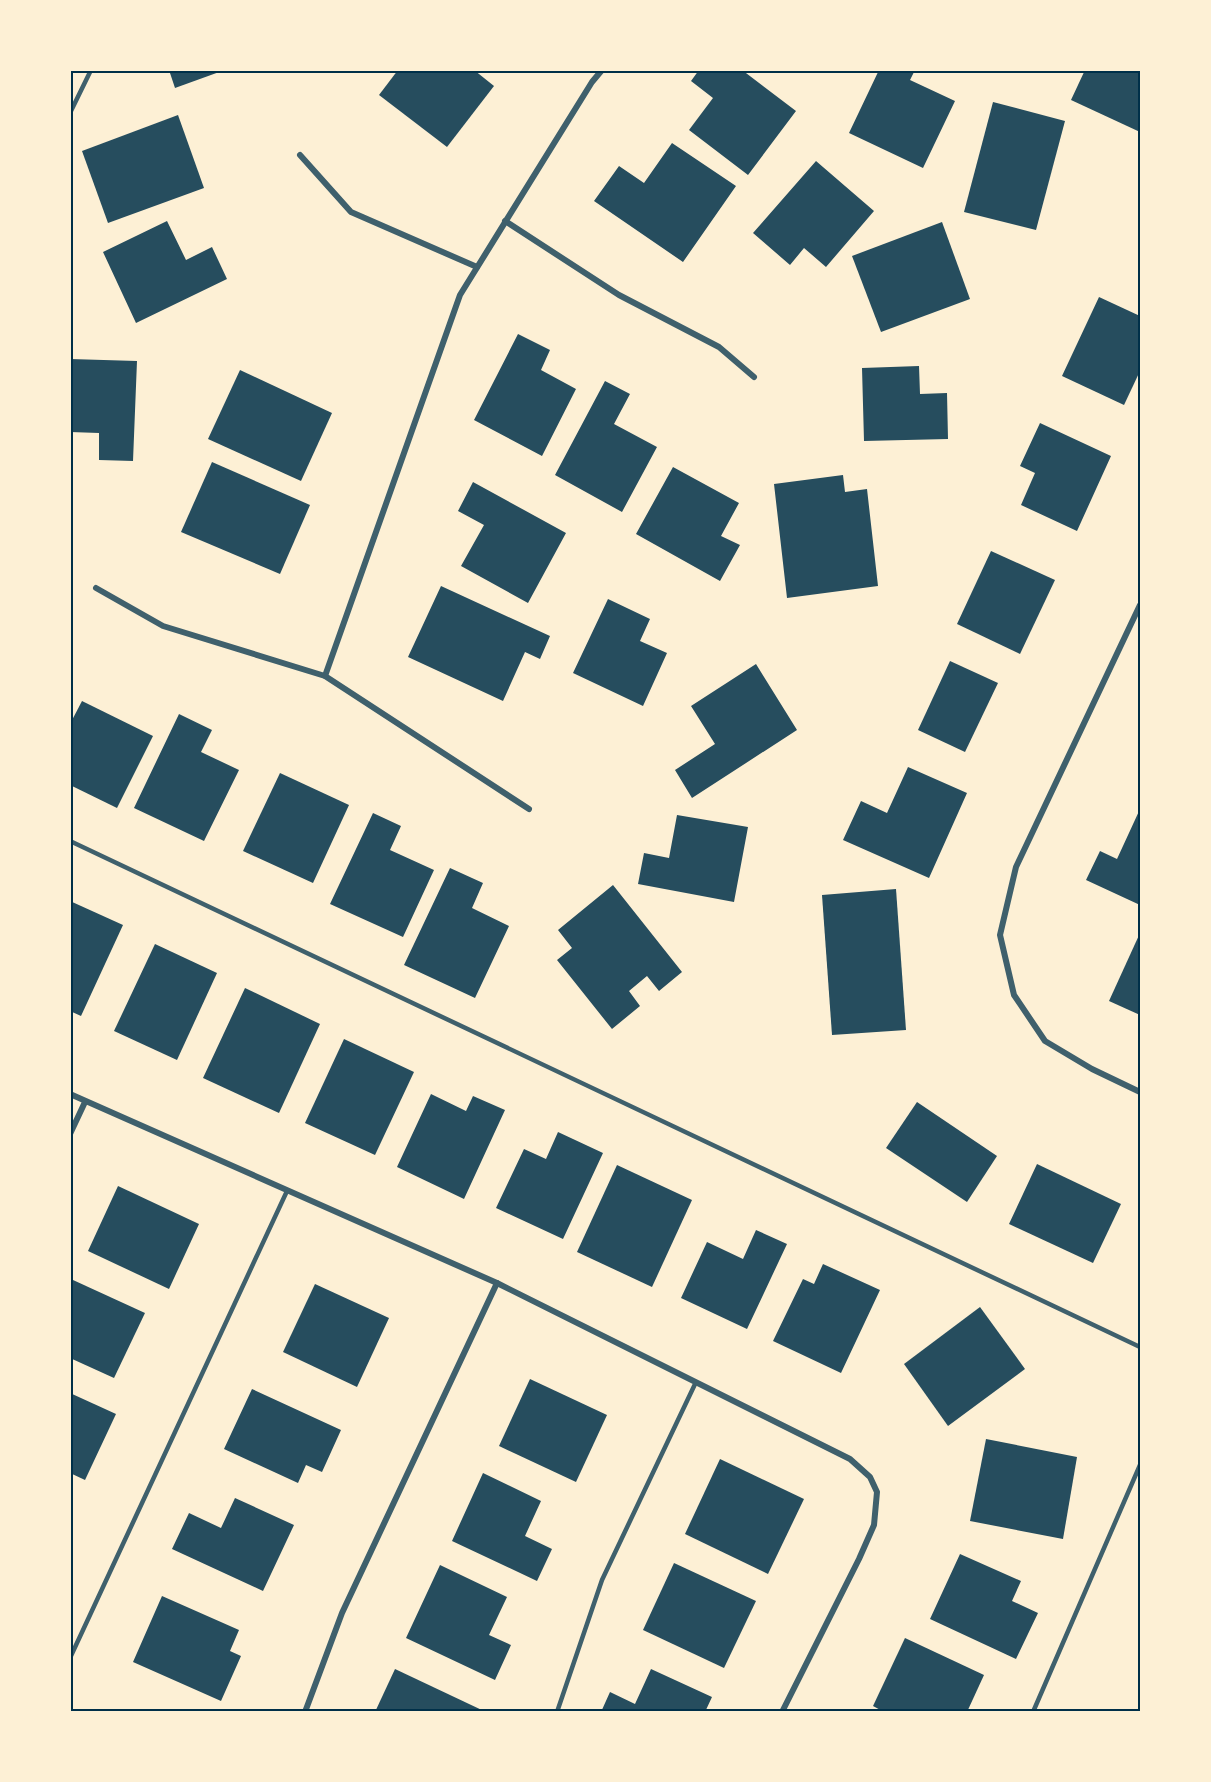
<svg xmlns="http://www.w3.org/2000/svg" width="1211" height="1782" font-family="'Open Sans',sans-serif">
<style>
.building{fill:#264d5e}
.lines{fill:none;stroke-linecap:round;stroke-linejoin:round}
.service{stroke:#3f606c;stroke-width:4.5}
.minor{stroke:#3f606c;stroke-width:6}
.neatline{fill:none;stroke:#003049;stroke-width:2}
</style>
<rect width="100%" height="100%" fill="#fdf0d5"/>
<!-- building -->
<g class="building">
<polygon points="169,70 222,70 222,71 175,88"/>
<polygon points="398,70 474,70 494,86 447,147 379,95"/>
<polygon points="699,70 742,70 796,111 748,175 689,130 713,98 691,81"/>
<polygon points="879,70 915,70 910,80 955,101 923,168 849,133"/>
<polygon points="1085,70 1140,70 1140,132 1071,100"/>
<polygon points="993,102 1065,121 1036,230 964,212"/>
<polygon points="178,115 204,188 108,223 82,151"/>
<polygon points="672,143 736,186 683,262 594,201 619,166 644,183"/>
<polygon points="816,161 874,211 826,267 804,248 790,265 753,233"/>
<polygon points="167,221 186,260 212,247 227,279 136,323 103,252"/>
<polygon points="942,222 970,299 881,332 852,256"/>
<polygon points="1099,297 1140,316 1140,371 1124,405 1062,376"/>
<polygon points="518,334 550,350 541,370 576,389 542,456 474,420"/>
<polygon points="70,359 137,361 133,461 99,460 99,433 70,432"/>
<polygon points="919,366 920,394 947,393 948,439 864,441 862,368"/>
<polygon points="240,370 332,413 301,481 208,439"/>
<polygon points="605,381 630,394 614,424 657,447 622,512 555,475"/>
<polygon points="1040,423 1111,456 1077,531 1021,505 1035,473 1020,466"/>
<polygon points="212,462 310,505 280,574 181,532"/>
<polygon points="673,467 739,503 721,536 740,545 720,581 636,534"/>
<polygon points="843,475 845,492 867,489 878,586 787,598 774,484"/>
<polygon points="473,482 566,533 528,603 461,566 484,525 458,511"/>
<polygon points="991,551 1055,580 1020,654 957,624"/>
<polygon points="441,586 550,636 540,659 525,652 503,701 408,657"/>
<polygon points="608,599 650,619 640,641 667,653 643,706 573,673"/>
<polygon points="950,661 998,683 965,752 918,730"/>
<polygon points="756,664 797,730 692,798 675,770 715,744 691,706"/>
<polygon points="82,701 153,736 117,808 70,785 70,724"/>
<polygon points="179,714 212,730 201,752 239,770 204,841 134,808"/>
<polygon points="908,767 967,793 929,878 843,840 861,801 887,813"/>
<polygon points="280,773 349,805 313,883 243,851"/>
<polygon points="1140,809 1140,905 1086,880 1100,851 1117,859"/>
<polygon points="373,813 401,826 390,850 434,870 403,937 330,904"/>
<polygon points="677,815 748,827 734,902 638,884 644,853 669,858"/>
<polygon points="450,868 483,883 472,908 509,926 475,998 404,965"/>
<polygon points="613,885 682,972 659,991 647,976 629,991 640,1006 612,1029 557,960 572,948 558,930"/>
<polygon points="896,889 906,1030 832,1035 822,895"/>
<polygon points="70,901 123,925 81,1016 70,1011"/>
<polygon points="1140,933 1140,1015 1109,1001"/>
<polygon points="155,944 217,973 177,1060 114,1031"/>
<polygon points="245,988 320,1024 279,1113 203,1078"/>
<polygon points="344,1039 414,1072 375,1155 305,1123"/>
<polygon points="431,1094 466,1111 473,1096 505,1110 464,1199 397,1167"/>
<polygon points="917,1102 997,1156 967,1202 886,1148"/>
<polygon points="558,1132 603,1153 563,1239 496,1208 524,1149 546,1159"/>
<polygon points="1037,1164 1121,1204 1093,1263 1009,1224"/>
<polygon points="617,1165 692,1200 652,1287 577,1252"/>
<polygon points="118,1186 199,1224 169,1289 88,1251"/>
<polygon points="756,1230 787,1244 747,1329 681,1298 707,1242 743,1259"/>
<polygon points="823,1264 880,1290 841,1373 773,1341 803,1279 814,1284"/>
<polygon points="73,1280 145,1313 114,1378 70,1358 70,1286"/>
<polygon points="315,1284 389,1318 357,1387 283,1352"/>
<polygon points="980,1307 1025,1369 948,1426 904,1364"/>
<polygon points="530,1379 607,1415 576,1482 499,1446"/>
<polygon points="252,1389 341,1430 322,1472 306,1465 298,1483 224,1449"/>
<polygon points="70,1393 116,1414 85,1480 70,1473"/>
<polygon points="986,1439 1077,1457 1063,1539 970,1521"/>
<polygon points="720,1459 804,1499 768,1574 685,1534"/>
<polygon points="483,1473 541,1501 525,1536 552,1549 537,1581 452,1541"/>
<polygon points="235,1498 294,1525 263,1591 172,1549 189,1513 221,1528"/>
<polygon points="960,1554 1021,1581 1012,1601 1038,1613 1016,1659 930,1619"/>
<polygon points="674,1563 756,1601 724,1668 643,1630"/>
<polygon points="440,1565 507,1597 489,1635 511,1645 495,1680 406,1638"/>
<polygon points="162,1596 239,1630 230,1651 241,1656 221,1701 133,1662"/>
<polygon points="905,1638 984,1675 967,1712 884,1712 873,1706"/>
<polygon points="395,1669 486,1712 375,1712"/>
<polygon points="651,1669 712,1697 705,1712 601,1712 610,1692 635,1704"/>
</g>
<g class="lines">
<!-- service -->
<g class="service">
<polyline points="70,113 91,70"/>
<polyline points="70,841 1140,1347"/>
<polyline points="70,1658 287,1191"/>
<polyline points="557,1712 602,1580 696,1382"/>
<polyline points="1033,1712 1140,1465"/>
</g>
<!-- minor -->
<g class="minor">
<polyline points="300,155 351,212 477,267"/>
<polyline points="505,221 619,295 719,347 754,377"/>
<polyline points="96,588 163,626 325,676 529,809"/>
<polyline points="1140,605 1016,867 1000,935 1014,995 1045,1041 1092,1069 1140,1092"/>
<polyline points="325,676 460,295 592,82 602,70"/>
<polyline points="70,1094 497,1283 850,1459 870,1477 877,1492 874,1525 859,1559 782,1712"/>
<polyline points="70,1134 85,1102"/>
<polyline points="305,1712 342,1613 497,1283"/>
</g>
</g>
<!-- border -->
<rect width="1211" height="1782" fill="none" stroke="#fdf0d5" stroke-width="144"/>
<rect x="72" y="72" width="1067" height="1638" class="neatline"/>
</svg>
